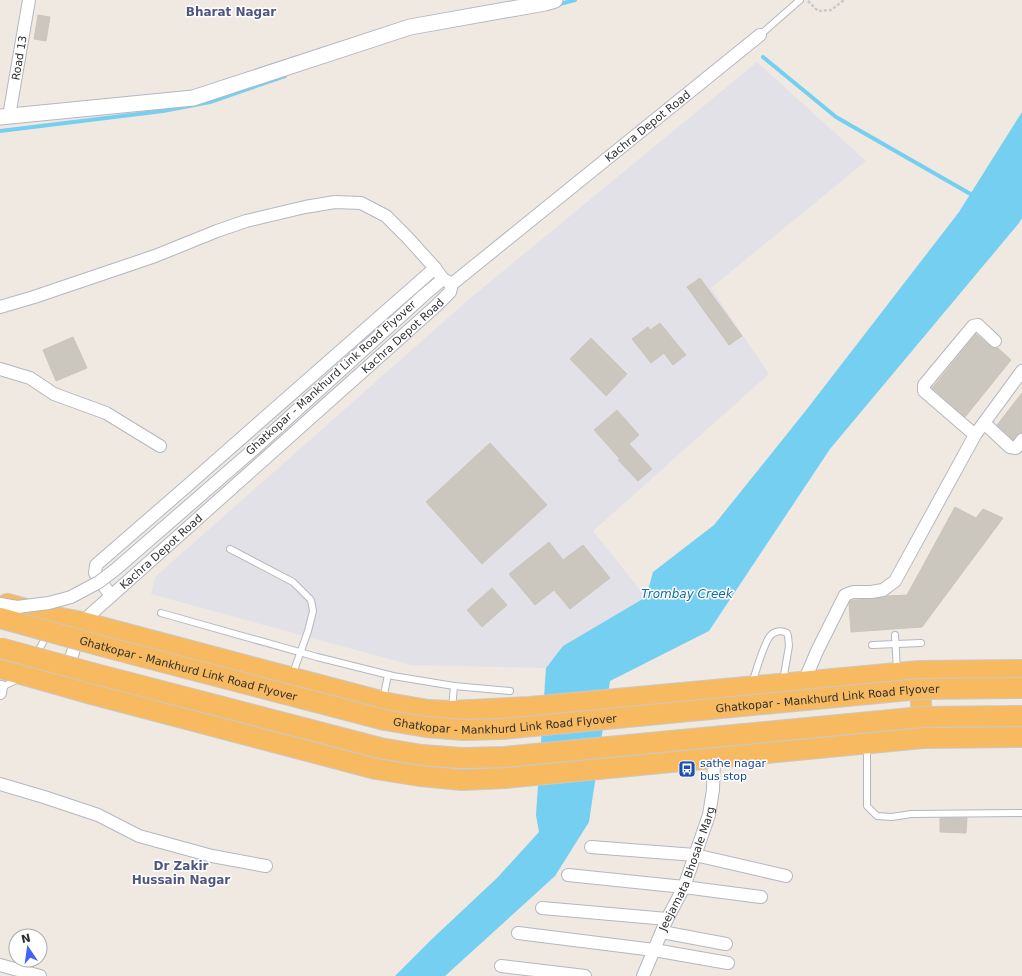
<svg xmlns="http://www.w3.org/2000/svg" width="1022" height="976" font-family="'DejaVu Sans',sans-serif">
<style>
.industrial{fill:#e3e1e8}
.water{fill:#75cff0}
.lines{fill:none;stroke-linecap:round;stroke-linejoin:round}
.stream{stroke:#75cff0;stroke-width:4}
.building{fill:#cbc7bf;stroke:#cbc5ba}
.service-casing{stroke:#b4b7c1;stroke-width:8}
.minor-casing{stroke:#b4b7c1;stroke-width:14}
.tertiary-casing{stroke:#b4b7c1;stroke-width:17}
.trunk-casing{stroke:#c9c9c9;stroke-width:22}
.path{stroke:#c9c9c9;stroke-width:2.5;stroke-dasharray:3 2;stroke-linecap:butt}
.service{stroke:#fff;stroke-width:6}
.minor{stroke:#fff;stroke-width:12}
.tertiary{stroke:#fff;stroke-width:15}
.trunk{stroke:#f8ba60;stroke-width:20}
.minor-bridge-casing{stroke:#b4b7c1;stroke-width:14;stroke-linecap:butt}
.trunk-bridge-casing{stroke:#c9c9c9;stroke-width:22;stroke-linecap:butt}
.minor-bridge{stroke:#fff;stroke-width:12}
.trunk-bridge{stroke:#f8ba60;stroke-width:20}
.labels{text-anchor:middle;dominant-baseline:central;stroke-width:3;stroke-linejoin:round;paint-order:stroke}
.street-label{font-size:11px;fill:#2e2e2e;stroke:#fff}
.transit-label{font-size:11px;fill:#164399;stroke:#fff;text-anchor:start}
.neighbourhood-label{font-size:12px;font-weight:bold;fill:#4d5680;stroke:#fff}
.water-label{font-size:12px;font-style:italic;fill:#0d6fa3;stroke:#fff}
</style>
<rect width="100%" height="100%" fill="#efe9e1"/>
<!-- industrial -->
<polygon class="industrial" points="757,62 866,161 711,288 769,374 593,531 646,597 563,646 546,668 411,665 151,594 155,577 468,300"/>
<!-- water -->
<polygon class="water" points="1022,112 1022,218 1019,223 830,449 709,631 610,681 589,822 555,876 445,976 395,976 432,939 497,878 539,832 536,815 546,668 563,646 646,597 653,572 714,525 807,409 959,212"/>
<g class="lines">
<!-- stream -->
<g class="stream">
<polyline points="556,5 575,0"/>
<polyline points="763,57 836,117 974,196"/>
<polyline points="0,131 163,111 210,102 285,76"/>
</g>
</g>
<!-- building -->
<g class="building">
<polygon points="38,15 50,17 46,41 34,39"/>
<polygon points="700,278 742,336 729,345 687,287"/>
<polygon points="660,323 686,355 673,365 664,353 651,363 632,339 648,327 650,330"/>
<polygon points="976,334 990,346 994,348 998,348 1011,360 965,417 932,388"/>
<polygon points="73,337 87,368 56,381 43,350"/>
<polygon points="591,338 627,374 606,396 570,359"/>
<polygon points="1022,393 1022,433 1019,433 1013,440 997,425"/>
<polygon points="617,410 639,435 629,444 652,469 638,481 618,460 620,459 594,430"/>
<polygon points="490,443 547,505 482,564 426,502"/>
<polygon points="955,507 976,518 983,509 1003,518 922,627 851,632 849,604 850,601 854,600 872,599 887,596 907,595"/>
<polygon points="549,542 563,560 583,545 610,578 570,609 554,590 535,605 509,574"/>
<polygon points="492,588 507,605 482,627 467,610"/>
<polygon points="940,818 967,818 966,833 940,832"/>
</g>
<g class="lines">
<!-- service casing -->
<g class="service-casing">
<g id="service">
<polyline points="760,35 800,0"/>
<polyline points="230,549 293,582 311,600 313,611 308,631 292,676"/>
<polyline points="161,613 317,657 393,676 454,686 452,709"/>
<polyline points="895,635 897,671"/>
<polyline points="872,645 921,643"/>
<polyline points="36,655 47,635"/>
<path d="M752 683C756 672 763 645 770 636 774 631 781 630 787 633L788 636 789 646 783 681"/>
<polyline points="454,686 510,691"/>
<polyline points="0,688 18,679"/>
<polyline points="383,699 388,675"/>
<polyline points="867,747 867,806 877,816 892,817 911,814 1022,813"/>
</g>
</g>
<!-- minor casing -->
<g class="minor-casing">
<g id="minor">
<path id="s1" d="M9 116 29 0"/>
<polyline points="0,307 34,297 155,256 217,231 246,221 305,207 335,202 361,203 386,216 407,237 435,268 443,279 452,284"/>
<polyline points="0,369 30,378 54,394 106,413 160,446"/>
<polyline points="984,423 1010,447 1016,448 1022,440"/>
<polyline points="975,435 924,391 924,385 973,326 978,325 995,341"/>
<polyline points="254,449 424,295 443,279"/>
<polyline points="111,596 95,573 96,565 187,486 435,268"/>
<path id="s2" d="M67 672 82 622 436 306 450 292 452 284 760 35"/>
<polyline points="804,682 817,651 845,595 853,592 871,592 883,590 895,581 975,435 1022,371"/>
<polyline points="0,693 1,687"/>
<polyline points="0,784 44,797 98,815 139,836 212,856 266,866"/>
<polyline points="591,847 695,855 786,876"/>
<polyline points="568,875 684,887 761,897"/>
<polyline points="542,908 667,919"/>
<polyline points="662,932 726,944"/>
<polyline points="518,933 654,950 728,963"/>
<polyline points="0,965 40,976"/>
<polyline points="501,966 585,976"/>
<path id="s3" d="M643 976 667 919 684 887 709 815 713 790 714 758"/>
</g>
</g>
<!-- tertiary casing -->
<g class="tertiary-casing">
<polyline id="tertiary" points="0,117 193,98 410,27 545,3 555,0"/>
</g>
<!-- trunk casing -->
<g class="trunk-casing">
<g id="trunk">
<polyline points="7,604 56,617 82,622 388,703 428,710 451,711 530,707 919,671 1022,670"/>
<polyline points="0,668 91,694 376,769 420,776 462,780 506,778 923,738 1022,737"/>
<polyline points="919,672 923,734"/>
</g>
</g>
<!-- path -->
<polyline class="path" points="808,1 818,11 831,10 844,0"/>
<!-- service -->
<use href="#service" class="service"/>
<!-- minor -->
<use href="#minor" class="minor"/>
<!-- tertiary -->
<use href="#tertiary" class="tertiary"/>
<!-- trunk -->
<use href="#trunk" class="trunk"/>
<!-- minor-bridge casing -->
<g class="minor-bridge-casing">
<polyline id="minor-bridge" points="0,604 17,607 49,603 71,597 99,582 116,569 254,449"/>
</g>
<!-- trunk-bridge casing -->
<g class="trunk-bridge-casing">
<g id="trunk-bridge">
<path id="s4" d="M0 618 105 647 385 720 426 727 463 730 502 729 920 689 1022 688"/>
<polyline points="0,648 96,674 380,748 422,755 462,758 504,757 922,717 1022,716"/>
</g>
</g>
<!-- minor-bridge -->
<use href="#minor-bridge" class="minor-bridge"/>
<!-- trunk-bridge -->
<use href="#trunk-bridge" class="trunk-bridge"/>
</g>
<!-- icons -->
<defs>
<g id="bus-square" transform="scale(0.9)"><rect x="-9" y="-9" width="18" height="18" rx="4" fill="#1a4fb4" stroke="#fff"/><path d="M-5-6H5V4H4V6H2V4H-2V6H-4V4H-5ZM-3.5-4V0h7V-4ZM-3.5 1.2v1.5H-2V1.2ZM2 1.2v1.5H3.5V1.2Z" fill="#fff"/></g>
</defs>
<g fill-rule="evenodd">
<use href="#bus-square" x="687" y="769"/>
</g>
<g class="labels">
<!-- street labels -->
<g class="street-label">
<text stroke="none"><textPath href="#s1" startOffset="59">Road 13</textPath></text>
<text stroke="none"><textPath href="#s2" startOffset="806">Kachra Depot Road</textPath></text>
<text stroke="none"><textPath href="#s2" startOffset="482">Kachra Depot Road</textPath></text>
<text transform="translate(331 378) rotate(-42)">Ghatkopar - Mankhurd Link Road Flyover</text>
<text stroke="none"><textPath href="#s2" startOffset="158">Kachra Depot Road</textPath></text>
<text stroke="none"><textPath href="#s4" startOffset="195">Ghatkopar - Mankhurd Link Road Flyover</textPath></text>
<text stroke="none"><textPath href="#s4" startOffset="843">Ghatkopar - Mankhurd Link Road Flyover</textPath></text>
<text stroke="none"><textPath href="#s4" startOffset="519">Ghatkopar - Mankhurd Link Road Flyover</textPath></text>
<text stroke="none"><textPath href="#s3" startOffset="116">Jeejamata Bhosale Marg</textPath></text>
</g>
<!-- transit labels -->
<g class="transit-label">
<text x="700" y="763">sathe nagar<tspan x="700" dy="13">bus stop</tspan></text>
</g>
<!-- neighbourhood labels -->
<g class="neighbourhood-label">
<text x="231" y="12">Bharat Nagar</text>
<text x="181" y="866">Dr Zakir<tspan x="181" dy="14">Hussain Nagar</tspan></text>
</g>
<!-- water labels -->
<g class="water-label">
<text x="687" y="594">Trombay Creek</text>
</g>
</g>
<!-- north arrow -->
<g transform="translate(28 948) rotate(347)"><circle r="19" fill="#ffffff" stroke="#ababab"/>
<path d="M0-3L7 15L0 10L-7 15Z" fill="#4264fb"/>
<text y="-6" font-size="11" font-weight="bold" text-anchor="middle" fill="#2e2e2e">N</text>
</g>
</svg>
